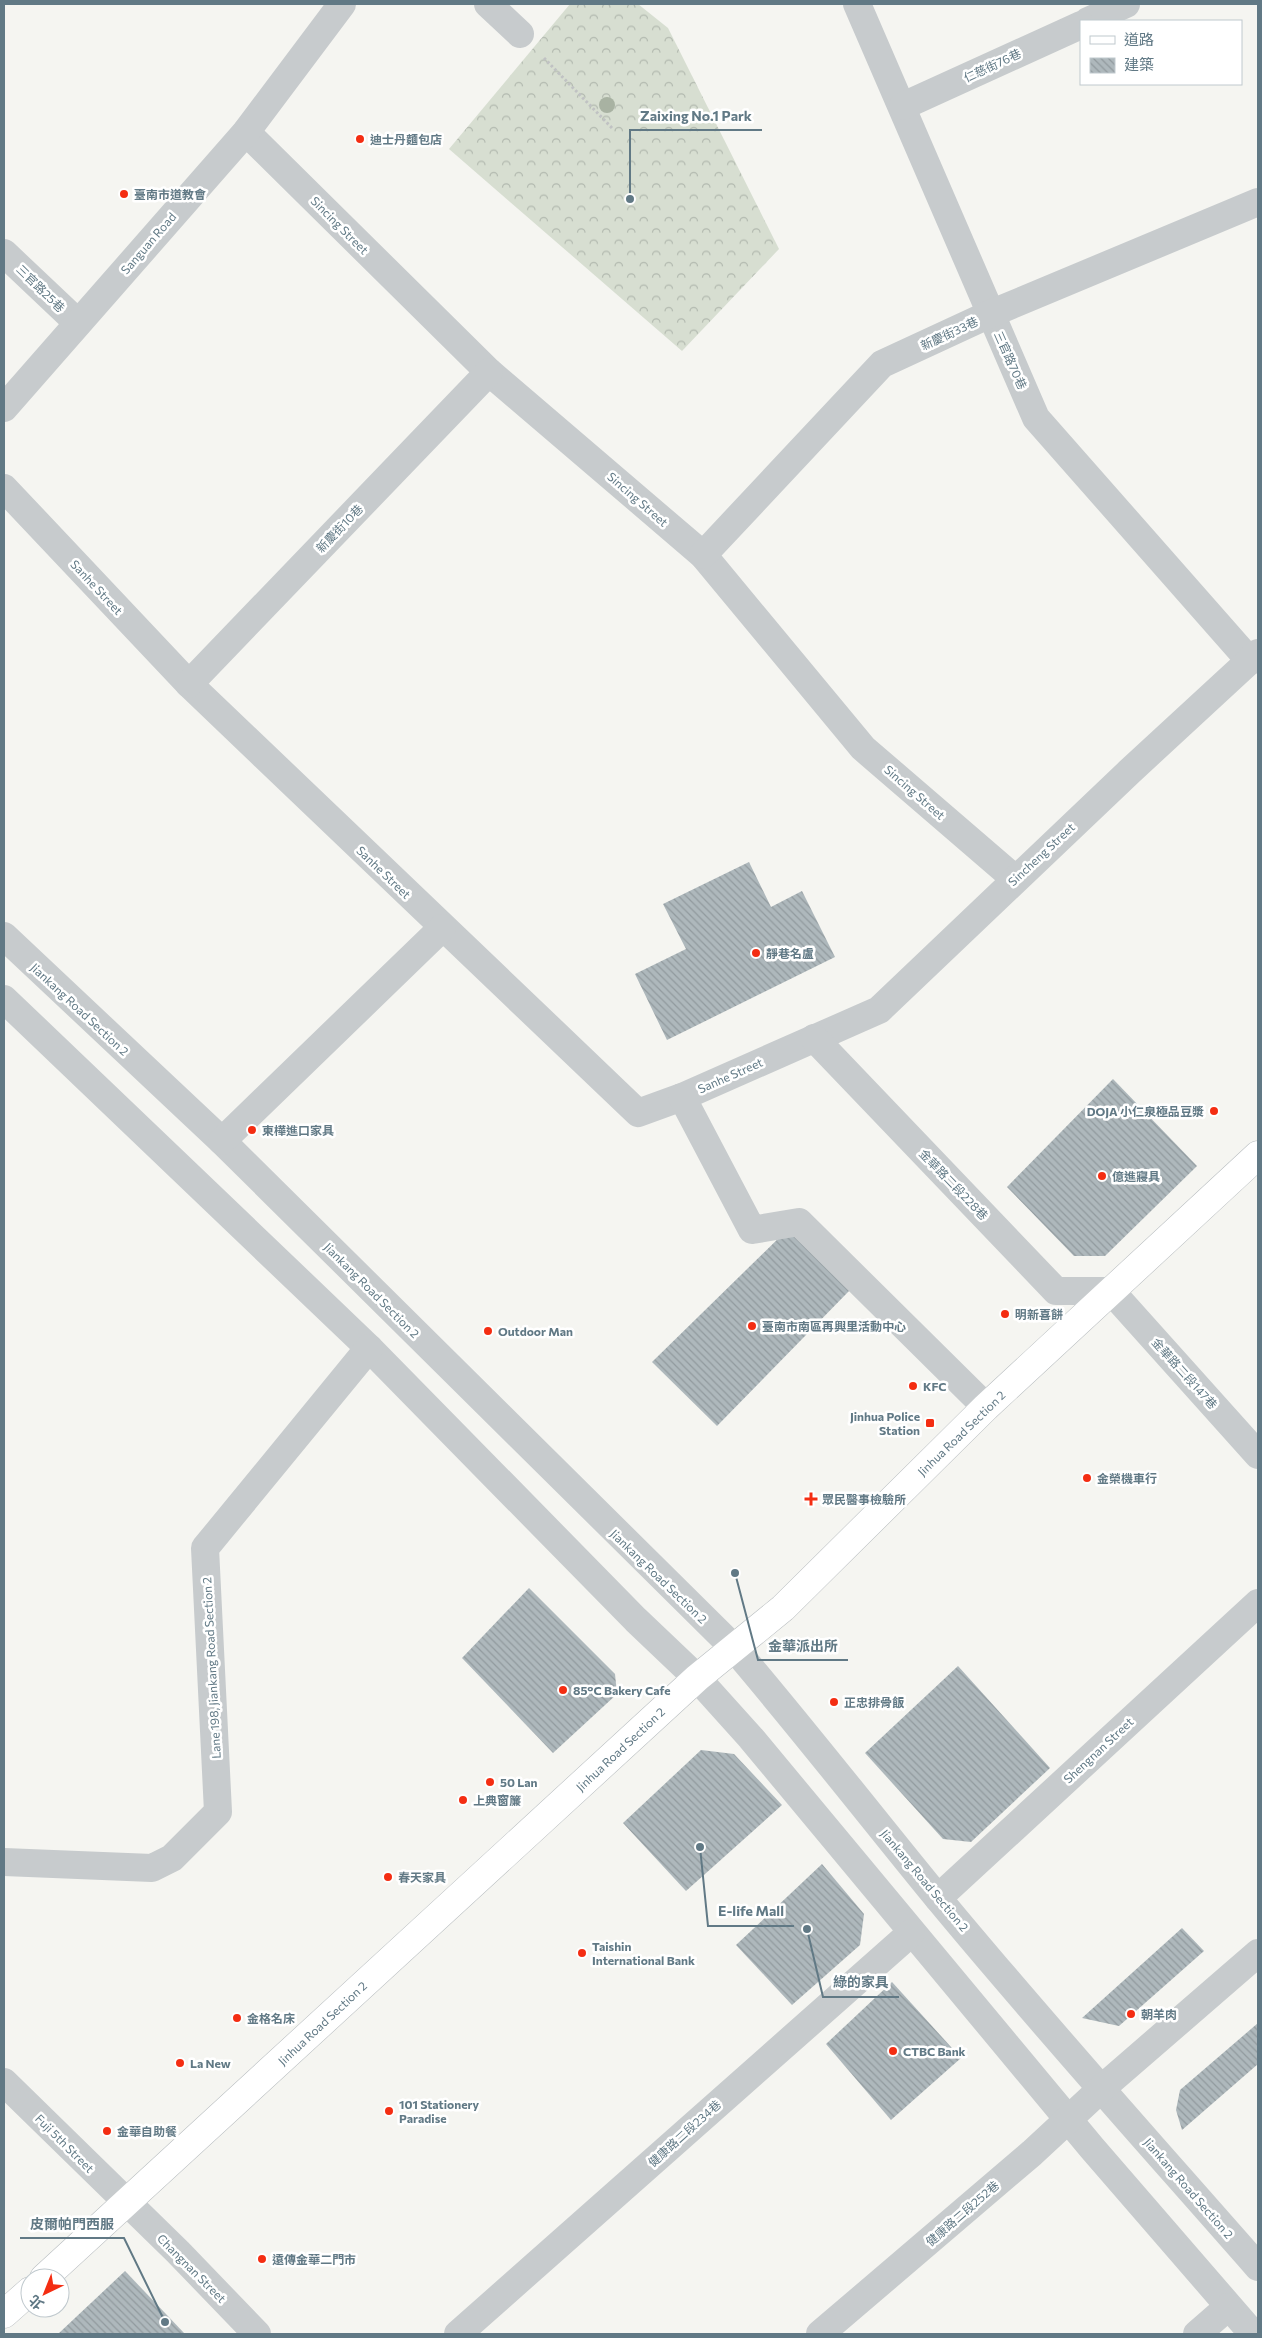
<svg xmlns="http://www.w3.org/2000/svg" width="1262" height="2338" font-family="Commissioner,'Noto Sans TC',sans-serif">
<style>
.forest{fill:url(#forest-crowns)}
.building{fill:url(#building-back-hatch)}
.lines{fill:none;stroke-linecap:round;stroke-linejoin:round}
.major-casing{stroke:#b7bcbf;stroke-width:29}
.path{stroke:#c0c2c3;stroke-width:3;stroke-dasharray:2.5 2.5;stroke-linecap:butt}
.minor{stroke:#c7cbcd;stroke-width:28}
.major{stroke:#fff;stroke-width:28}
.tree{fill:#a8b2a2}
.poi-dot{fill:#f42d12;stroke:#fff;stroke-width:2}
.labels{text-anchor:middle;dominant-baseline:central;stroke-width:5;stroke-linejoin:round;paint-order:stroke}
.street-label{font-size:12px;fill:#617985;stroke:#fff}
.poi-label{font-size:12px;font-weight:bold;fill:#617985;stroke:#fff;text-anchor:start}
.leader{fill:none;stroke:#617985;stroke-width:2}
.callout-dot{fill:#617985;stroke:#fff;stroke-width:2}
.callout-label{font-size:14px;text-anchor:middle;font-weight:bold;fill:#617985;stroke:#fff;stroke-width:5;stroke-linejoin:round;paint-order:stroke}
</style>
<defs>
<pattern id="forest-crowns" width="20" height="18" patternUnits="userSpaceOnUse" patternTransform="scale(1.25)"><rect width="20" height="18" fill="#d7ded1"/><path d="M2 6a3 3 0 1 1 6 0M12 15a3 3 0 1 1 6 0" fill="none" stroke="#b2b9af"/></pattern>
<pattern id="building-back-hatch" width="6" height="6" patternUnits="userSpaceOnUse" patternTransform="scale(1.25)"><rect width="6" height="6" fill="#aeb8bc"/><path d="M-1 5l2 2M0 0l6 6M5-1l2 2" fill="none" stroke="#919a9e"/></pattern>
</defs>
<rect width="100%" height="100%" fill="#f5f5f1"/>
<!-- forest -->
<polygon class="forest" points="570,4 638,4 668,28 779,249 682,351 449,149"/>
<!-- building -->
<g class="building">
<polygon points="749,862 771,907 802,891 835,957 667,1040 635,974 686,949 663,904"/>
<polygon points="1113,1079 1197,1166 1105,1256 1074,1256 1007,1187"/>
<polygon points="789,1228 850,1290 717,1426 652,1362"/>
<polygon points="529,1588 615,1674 617,1694 553,1753 462,1658"/>
<polygon points="958,1666 1050,1768 971,1842 943,1839 865,1753"/>
<polygon points="701,1750 734,1754 782,1805 686,1891 623,1823"/>
<polygon points="822,1864 864,1914 860,1945 792,2005 736,1945"/>
<polygon points="1182,1928 1204,1951 1119,2026 1082,2018"/>
<polygon points="892,1982 961,2058 891,2120 826,2044"/>
<polygon points="1258,2023 1258,2064 1182,2130 1176,2110 1180,2090"/>
<polygon points="125,2271 185,2334 58,2334"/>
</g>
<g class="lines">
<!-- major casing -->
<g class="major-casing">
<g id="major">
<polyline points="44,2278 697,1678 783,1608 986,1407 1258,1155"/>
<polyline points="4,2314 30,2291"/>
</g>
</g>
<!-- path -->
<polyline class="path" points="544,58 613,129"/>
<!-- minor -->
<g class="minor">
<polyline points="488,4 520,34"/>
<polyline points="857,4 1036,418 1250,661"/>
<polyline points="1088,21 1126,4"/>
<polyline points="903,106 1081,25"/>
<polyline points="246,132 489,372 703,555 863,748 1015,879"/>
<polyline points="4,253 78,323"/>
<polyline points="4,408 246,132 342,4"/>
<polyline points="4,488 189,684 638,1113 682,1097 879,1010 1129,772 1258,653"/>
<polyline points="703,555 882,364 990,314 1258,202"/>
<polyline points="189,684 489,372"/>
<path d="M4 936 222 1141 733 1647C803 1729 869 1814 937 1897 1041 2023 1151 2145 1258 2267"/>
<polyline points="4,999 369,1348 636,1620 697,1678 751,1738 1092,2148 1253,2334"/>
<polyline points="814,1038 1056,1291 1111,1291 1258,1455"/>
<polyline points="682,1097 752,1230 799,1222 986,1407"/>
<polyline points="222,1141 442,928"/>
<polyline points="4,1862 152,1868 172,1858 218,1812 205,1548 369,1348"/>
<polyline points="938,1898 1258,1603"/>
<polyline points="4,2082 178,2252 257,2334"/>
<polyline points="458,2334 911,1933"/>
<polyline points="820,2334 1032,2153 1101,2089 1258,1953"/>
<polyline points="1197,2334 1228,2307"/>
</g>
<!-- major -->
<use href="#major" class="major"/>
</g>
<!-- trees -->
<circle class="tree" cx="607" cy="105" r="8"/>
<!-- markers -->
<g class="poi-dot">
<circle cx="360" cy="139" r="5"/>
<circle cx="124" cy="194" r="5"/>
<circle cx="756" cy="953" r="5"/>
<circle cx="1214" cy="1111" r="5"/>
<circle cx="252" cy="1130" r="5"/>
<circle cx="1102" cy="1176" r="5"/>
<circle cx="1005" cy="1314" r="5"/>
<circle cx="752" cy="1326" r="5"/>
<circle cx="488" cy="1331" r="5"/>
<circle cx="913" cy="1386" r="5"/>
<rect x="925" y="1418" width="10" height="10" rx="2.5"/>
<circle cx="1087" cy="1478" r="5"/>
<path d="M808.5 1491.5h5v5h5v5h-5v5h-5v-5h-5v-5h5z"/>
<circle cx="563" cy="1690" r="5"/>
<circle cx="834" cy="1702" r="5"/>
<circle cx="490" cy="1782" r="5"/>
<circle cx="463" cy="1800" r="5"/>
<circle cx="388" cy="1877" r="5"/>
<circle cx="582" cy="1953" r="5"/>
<circle cx="1131" cy="2014" r="5"/>
<circle cx="237" cy="2018" r="5"/>
<circle cx="893" cy="2051" r="5"/>
<circle cx="180" cy="2063" r="5"/>
<circle cx="389" cy="2111" r="5"/>
<circle cx="107" cy="2131" r="5"/>
<circle cx="262" cy="2259" r="5"/>
</g>
<g class="labels">
<!-- street labels -->
<g class="street-label">
<text transform="translate(992 65) rotate(-25)">仁慈街76巷</text>
<text transform="translate(340 225) rotate(45)">Sincing Street</text>
<text transform="translate(148 243) rotate(-49)">Sanguan Road</text>
<text transform="translate(41 288) rotate(44)">三官路25巷</text>
<text transform="translate(949 333) rotate(-25)">新慶街33巷</text>
<text transform="translate(1011 360) rotate(66)">三官路70巷</text>
<text transform="translate(638 499) rotate(41)">Sincing Street</text>
<text transform="translate(339 528) rotate(-46)">新慶街10巷</text>
<text transform="translate(97 587) rotate(47)">Sanhe Street</text>
<text transform="translate(915 792) rotate(41)">Sincing Street</text>
<text transform="translate(1041 854) rotate(-43)">Sincheng Street</text>
<text transform="translate(384 872) rotate(44)">Sanhe Street</text>
<text transform="translate(80 1009) rotate(43)">Jiankang Road Section 2</text>
<text transform="translate(730 1075) rotate(-24)">Sanhe Street</text>
<text transform="translate(954 1184) rotate(46)">金華路二段228巷</text>
<text transform="translate(372 1290) rotate(45)">Jiankang Road Section 2</text>
<text transform="translate(1185 1373) rotate(48)">金華路二段147巷</text>
<text transform="translate(961 1433) rotate(-44)">Jinhua Road Section 2</text>
<text transform="translate(659 1576) rotate(44)">Jiankang Road Section 2</text>
<text transform="translate(211 1668) rotate(-93)">Lane 198, Jiankang Road Section 2</text>
<text transform="translate(620 1749) rotate(-43)">Jinhua Road Section 2</text>
<text transform="translate(1098 1750) rotate(-43)">Shengnan Street</text>
<text transform="translate(925 1880) rotate(50)">Jiankang Road Section 2</text>
<text transform="translate(322 2023) rotate(-43)">Jinhua Road Section 2</text>
<text transform="translate(684 2133) rotate(-42)">健康路二段234巷</text>
<text transform="translate(65 2143) rotate(45)">Fuji 5th Street</text>
<text transform="translate(1189 2188) rotate(49)">Jiankang Road Section 2</text>
<text transform="translate(962 2213) rotate(-41)">健康路二段252巷</text>
<text transform="translate(192 2268) rotate(45)">Changnan Street</text>
</g>
<!-- poi labels -->
<g class="poi-label">
<text x="370" y="139">迪士丹麵包店</text>
<text x="134" y="194">臺南市道教會</text>
<text x="766" y="953">靜巷名盧</text>
<text x="1204" y="1111" text-anchor="end">DOJA 小仁泉極品豆漿</text>
<text x="262" y="1130">東樺進口家具</text>
<text x="1112" y="1176">億進寢具</text>
<text x="1015" y="1314">明新喜餅</text>
<text x="762" y="1326">臺南市南區再興里活動中心</text>
<text x="498" y="1331">Outdoor Man</text>
<text x="923" y="1386">KFC</text>
<text x="920" y="1416" text-anchor="end">Jinhua Police<tspan x="920" dy="14">Station</tspan></text>
<text x="1097" y="1478">金榮機車行</text>
<text x="822" y="1499">眾民醫事檢驗所</text>
<text x="573" y="1690">85°C Bakery Cafe</text>
<text x="844" y="1702">正忠排骨飯</text>
<text x="500" y="1782">50 Lan</text>
<text x="473" y="1800">上典窗簾</text>
<text x="398" y="1877">春天家具</text>
<text x="592" y="1946">Taishin<tspan x="592" dy="14">International Bank</tspan></text>
<text x="1141" y="2014">朝羊肉</text>
<text x="247" y="2018">金格名床</text>
<text x="903" y="2051">CTBC Bank</text>
<text x="190" y="2063">La New</text>
<text x="399" y="2104">101 Stationery<tspan x="399" dy="14">Paradise</tspan></text>
<text x="117" y="2131">金華自助餐</text>
<text x="272" y="2259">遠傳金華二門市</text>
</g>
</g>
<!-- callouts -->
<path class="leader" d="M630 199L630 130H762M735 1573L758 1660H848M700 1847L708 1926H794M807 1929L823 1997H899M165 2322L124 2238H20"/>
<g class="callout-dot">
<circle cx="630" cy="199" r="5"/>
<circle cx="735" cy="1573" r="5"/>
<circle cx="700" cy="1847" r="5"/>
<circle cx="807" cy="1929" r="5"/>
<circle cx="165" cy="2322" r="5"/>
</g>
<g class="callout-label">
<text x="696" y="121">Zaixing No.1 Park</text>
<text x="803" y="1651">金華派出所</text>
<text x="751" y="1916">E-life Mall</text>
<text x="861" y="1987">綠的家具</text>
<text x="72" y="2229">皮爾帕門西服</text>
</g>
<!-- border -->
<rect width="1262" height="2338" fill="none" stroke="#617985" stroke-width="10"/>
<!-- legend -->
<rect x="1080" y="20" width="162" height="65" fill="#ffffff" stroke="#c0c9ce"/>
<rect x="1090" y="36" width="25" height="8" fill="#ffffff" stroke="#c0c9ce"/>
<text x="1124" y="45" font-size="15" fill="#617985">道路</text>
<rect x="1090" y="58" width="25" height="15" fill="url(#building-back-hatch)" stroke="#c0c9ce"/>
<text x="1124" y="70" font-size="15" fill="#617985">建築</text>
<!-- north arrow -->
<g transform="translate(45 2293) rotate(223)"><circle r="24" fill="#ffffff" stroke="#c0c9ce"/>
<path d="M0-4L9 19L0 12L-9 19Z" fill="#f42d12"/>
<text y="-8" font-size="14" font-weight="bold" text-anchor="middle" fill="#617985">北</text>
</g>
</svg>
